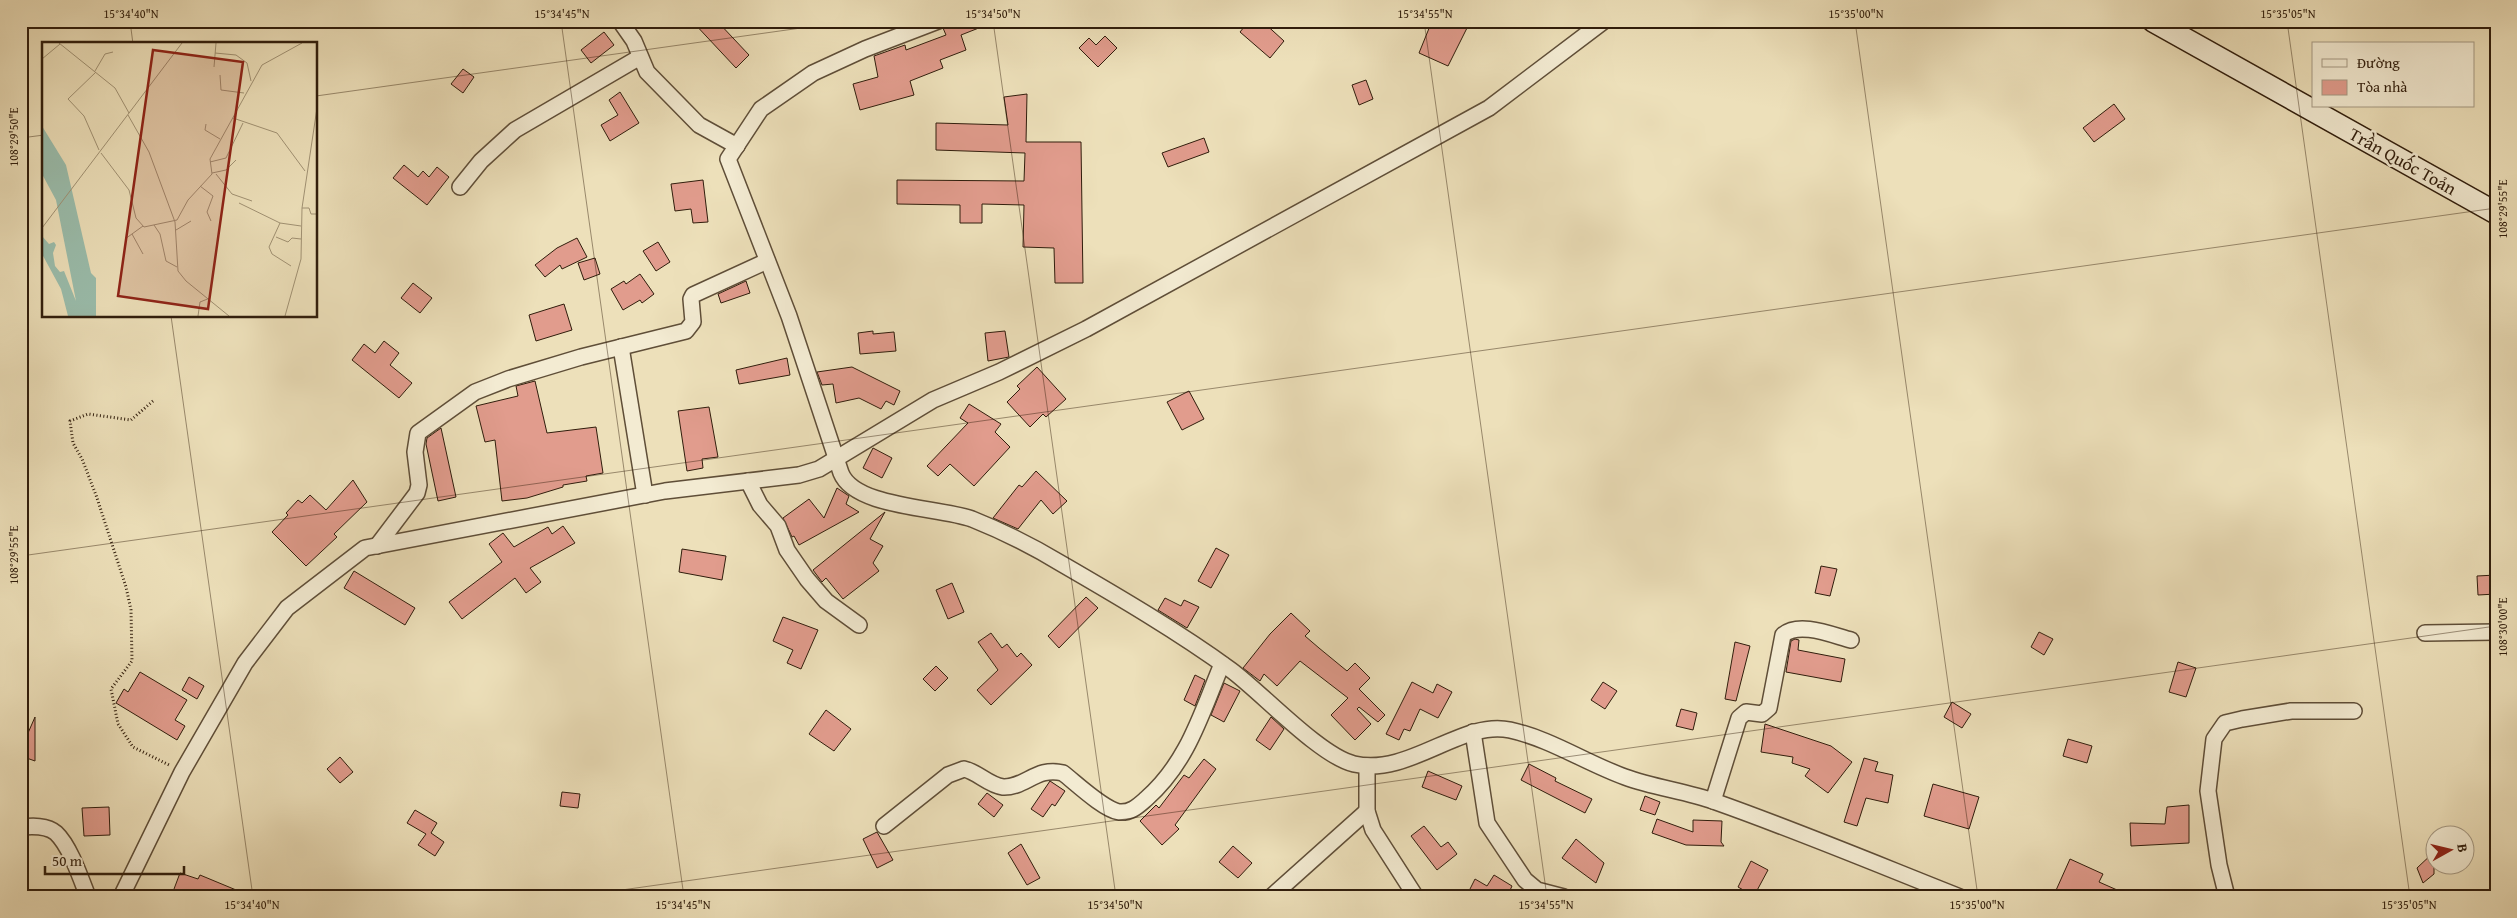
<svg xmlns="http://www.w3.org/2000/svg" width="2517" height="918" font-family="'Gentium Book Plus',serif">
<style>
.building{fill:#e19c8d;stroke:#301d0c}
.lines{fill:none;stroke-linecap:round;stroke-linejoin:round}
.minor-casing{stroke:#5f4e38;stroke-width:18}
.secondary-casing{stroke:#301d0c;stroke-width:24}
.path{stroke:#301d0c;stroke-width:3;stroke-dasharray:1 2.5;stroke-linecap:butt}
.minor{stroke:#f3ebd2;stroke-width:15}
.secondary{stroke:#f3ebd2;stroke-width:21}
.ticks{fill:none;stroke:#301d0c;stroke-width:1;stroke-opacity:0.45}
.labels{text-anchor:middle;dominant-baseline:central;stroke-width:5;stroke-linejoin:round;paint-order:stroke}
.street-label{font-size:18px;fill:#301d0c;stroke:#f3ebd2}
.inset-road{fill:none;stroke:#a19274;stroke-width:1}
.view{fill:#8f2418;fill-opacity:0.15;stroke:#8f2418;stroke-width:2.5}
.inset-edge{fill:none;stroke:#301d0c;stroke-width:2.5}
.neatline{fill:none;stroke:#301d0c;stroke-width:2}
.ticks-label{font-size:12px;text-anchor:middle;fill:#301d0c}
</style>
<rect width="100%" height="100%" fill="#ede0ba"/>
<filter id="stains"><feTurbulence type="fractalNoise" baseFrequency=".004" numOctaves="4"/><feColorMatrix values="0 0 0 0 .2 0 0 0 0 .09 0 0 0 0 .02 0 0 0 .5 -.17"/></filter>
<radialGradient id="worn" r=".72"><stop offset=".6" stop-color="#630" stop-opacity="0"/><stop offset="1" stop-color="#630" stop-opacity=".3"/></radialGradient>
<!-- building -->
<g class="building">
<polygon points="692,21 717,21 749,55 736,68"/>
<polygon points="950,21 994,22 961,35 966,50 940,60 943,68 910,81 914,95 860,110 853,84 878,77 874,56 905,45 906,50 946,35 943,28"/>
<polygon points="1249,21 1262,21 1284,41 1270,58 1240,32"/>
<polygon points="1432,21 1454,21 1467,28 1448,66 1419,53"/>
<polygon points="604,32 614,45 591,63 581,50"/>
<polygon points="1105,36 1117,48 1098,67 1079,48 1089,38 1096,45"/>
<polygon points="463,69 474,77 463,93 451,84"/>
<polygon points="1366,80 1373,99 1359,105 1352,85"/>
<polygon points="620,92 639,123 610,141 601,125 618,115 609,100"/>
<polygon points="1027,94 1026,142 1081,142 1083,283 1055,283 1054,248 1023,247 1024,205 982,204 982,223 960,223 960,205 897,204 897,180 1024,181 1025,153 936,150 936,123 1008,125 1004,97"/>
<polygon points="2114,104 2125,119 2094,142 2083,128"/>
<polygon points="1204,138 1209,152 1168,167 1162,153"/>
<polygon points="404,165 418,177 423,171 429,177 437,167 449,177 427,205 393,178"/>
<polygon points="703,180 708,222 693,223 691,209 675,211 671,184"/>
<polygon points="577,238 587,257 562,269 560,265 545,277 535,265 557,248"/>
<polygon points="658,242 670,262 656,271 643,251"/>
<polygon points="595,258 600,274 584,280 578,263"/>
<polygon points="640,274 654,294 642,303 640,300 623,310 611,289 624,281 626,284"/>
<polygon points="746,281 750,293 721,303 718,294"/>
<polygon points="413,283 432,298 420,313 401,298"/>
<polygon points="564,304 572,330 536,341 529,315"/>
<polygon points="873,331 873,334 894,332 896,351 860,354 858,333"/>
<polygon points="1005,331 1009,357 988,361 985,333"/>
<polygon points="384,341 399,353 390,365 412,383 399,398 352,360 364,344 375,353"/>
<polygon points="787,358 790,375 739,384 736,370"/>
<polygon points="852,367 900,391 894,405 886,401 881,409 859,398 836,403 833,384 822,385 817,372"/>
<polygon points="1037,367 1066,399 1046,417 1043,414 1030,427 1007,402 1020,389 1017,386"/>
<polygon points="535,381 547,433 596,427 603,473 586,476 587,481 563,485 563,487 527,498 502,501 495,440 485,442 476,406 518,396 516,386"/>
<polygon points="1189,391 1204,419 1182,430 1167,402"/>
<polygon points="969,404 1001,424 995,432 1010,447 974,486 950,464 938,476 927,466 968,423 960,418"/>
<polygon points="709,407 718,457 702,459 703,468 687,471 678,411"/>
<polygon points="441,428 456,497 438,501 426,444 427,438"/>
<polygon points="873,448 892,458 882,478 863,468"/>
<polygon points="1036,471 1067,501 1053,514 1041,500 1018,529 993,518 1019,485 1022,487"/>
<polygon points="353,480 367,502 334,534 337,537 306,566 272,532 288,515 286,513 298,500 302,503 310,495 326,510"/>
<polygon points="837,488 849,496 846,504 859,512 799,545 794,536 792,537 783,518 809,499 824,518"/>
<polygon points="885,512 870,539 883,546 873,563 879,571 843,599 826,578 822,582 813,570"/>
<polygon points="563,526 575,543 530,568 541,582 526,593 515,578 462,619 449,602 502,562 489,544 503,533 514,547 548,527 552,534"/>
<polygon points="1216,548 1229,555 1211,588 1198,581"/>
<polygon points="682,549 726,556 722,580 679,572"/>
<polygon points="1821,566 1837,569 1830,596 1815,593"/>
<polygon points="354,571 415,608 405,625 344,588"/>
<polygon points="2496,575 2496,594 2478,595 2477,576"/>
<polygon points="952,583 964,612 948,619 936,590"/>
<polygon points="1086,597 1098,608 1059,648 1048,636"/>
<polygon points="1165,598 1181,606 1184,600 1199,607 1187,628 1158,610"/>
<polygon points="1291,613 1310,631 1305,636 1319,648 1347,671 1355,663 1370,678 1359,689 1385,715 1378,722 1359,707 1357,709 1371,724 1355,740 1331,715 1348,698 1300,661 1277,686 1264,674 1260,681 1243,668 1270,634"/>
<polygon points="783,617 818,630 801,669 787,663 793,650 773,641"/>
<polygon points="2039,632 2053,639 2044,655 2031,647"/>
<polygon points="991,633 1002,648 1007,644 1017,657 1021,653 1032,665 991,705 977,690 998,670 978,642"/>
<polygon points="1795,639 1799,640 1798,650 1845,659 1841,682 1786,672 1791,641"/>
<polygon points="1735,642 1750,646 1736,701 1725,699"/>
<polygon points="2178,662 2196,668 2186,697 2169,692"/>
<polygon points="936,666 948,678 935,691 923,679"/>
<polygon points="140,672 187,700 175,720 185,726 177,740 116,703 124,689 128,692"/>
<polygon points="1195,675 1205,680 1195,706 1184,700"/>
<polygon points="189,677 204,686 197,699 182,690"/>
<polygon points="1412,682 1433,693 1437,684 1452,692 1438,718 1420,709 1410,731 1404,729 1399,740 1386,734"/>
<polygon points="1603,682 1617,691 1605,709 1591,700"/>
<polygon points="1224,683 1240,691 1224,722 1211,715"/>
<polygon points="1952,702 1971,714 1962,728 1944,717"/>
<polygon points="1681,709 1697,713 1693,730 1676,726"/>
<polygon points="826,710 851,729 834,751 809,734"/>
<polygon points="35,717 35,761 21,756 21,749"/>
<polygon points="1271,717 1284,729 1270,750 1256,740"/>
<polygon points="1765,724 1831,746 1852,762 1828,793 1805,776 1810,769 1792,763 1793,757 1761,752"/>
<polygon points="2068,739 2092,746 2087,763 2063,756"/>
<polygon points="340,757 353,772 340,783 327,769"/>
<polygon points="1864,758 1878,762 1875,771 1893,775 1888,803 1866,798 1857,826 1844,822"/>
<polygon points="1204,759 1216,769 1175,825 1179,829 1162,845 1140,821 1156,805 1159,808 1184,775 1189,778"/>
<polygon points="1529,764 1556,778 1555,781 1592,799 1585,813 1521,780"/>
<polygon points="1428,771 1462,786 1456,800 1422,787"/>
<polygon points="1050,781 1065,791 1055,806 1052,804 1043,817 1031,809"/>
<polygon points="1933,784 1979,797 1969,829 1924,816"/>
<polygon points="562,792 580,794 578,808 560,806"/>
<polygon points="987,793 1003,805 994,817 978,804"/>
<polygon points="1645,796 1660,802 1655,815 1640,810"/>
<polygon points="2189,805 2189,843 2131,846 2130,823 2165,824 2167,807"/>
<polygon points="109,807 110,835 84,836 82,808"/>
<polygon points="415,810 437,823 431,833 444,842 435,856 418,845 426,834 407,823"/>
<polygon points="1657,819 1693,832 1693,820 1722,821 1721,842 1724,846 1686,845 1652,833"/>
<polygon points="1424,826 1441,847 1448,842 1457,854 1437,870 1411,836"/>
<polygon points="877,832 893,860 877,868 863,839"/>
<polygon points="1576,839 1604,863 1596,883 1562,858"/>
<polygon points="1021,844 1040,878 1027,885 1008,853"/>
<polygon points="1233,846 1252,863 1238,878 1219,862"/>
<polygon points="2434,852 2434,874 2423,883 2417,868"/>
<polygon points="2070,859 2103,874 2099,882 2133,897 2053,897"/>
<polygon points="1751,861 1768,870 1754,896 1738,887"/>
<polygon points="180,873 198,879 200,875 253,897 171,897"/>
<polygon points="1494,875 1512,886 1507,897 1466,897 1475,879 1487,886"/>
</g>
<g class="lines">
<!-- minor casing -->
<g class="minor-casing">
<g id="minor">
<polyline points="620,21 634,41 647,72 699,125 737,146"/>
<path d="M938 21 865 49 813 73 761 109 728 159 789 316 841 473C855 508 939 507 972 519 1002 531 1034 547 1062 564 1119 597 1177 631 1231 670 1262 693 1320 756 1354 764 1409 777 1462 719 1510 730 1551 739 1586 763 1625 777 1655 788 1686 791 1716 802 1798 831 1879 865 1960 897"/>
<polyline points="460,187 481,161 515,130 640,57"/>
<polyline points="621,347 645,495"/>
<polyline points="748,481 760,505 778,526 787,550 807,579 826,601 859,625"/>
<polyline points="377,546 417,493 419,485 415,452 418,433 475,392 508,379 581,357 686,331 693,322 691,299 693,295 767,261"/>
<polyline points="2425,633 2496,632"/>
<polyline points="1473,732 1487,823 1525,880 1537,890 1564,897"/>
<polyline points="1367,766 1367,811 1373,830 1416,897"/>
<path d="M1713 801 1739 718 1746 712 1762 714 1769 708 1783 635C1799 621 1832 635 1851 640"/>
<path d="M884 826 948 775 964 769C978 772 988 785 1003 787 1025 788 1037 766 1063 773 1077 784 1103 809 1119 812 1131 813 1138 806 1146 799 1188 762 1201 714 1222 664"/>
<path d="M21 827C32 826 47 825 56 833 70 846 81 879 88 897"/>
<polyline points="121,897 182,772 245,663 287,608 365,548 665,491 799,475 819,469 933,400 999,372 1086,329 1489,108 1604,21"/>
<polyline points="1271,897 1367,811"/>
<polyline points="2227,897 2219,865 2208,791 2214,739 2225,723 2242,719 2291,711 2354,711"/>
</g>
</g>
<!-- secondary casing -->
<g class="secondary-casing">
<polyline id="secondary" points="2153,21 2496,213"/>
</g>
<!-- path -->
<polyline class="path" points="153,401 131,420 88,414 70,421 73,443 82,459 96,495 126,587 131,610 132,661 111,689 118,724 133,747 169,765"/>
<!-- minor -->
<use href="#minor" class="minor"/>
<!-- secondary -->
<use href="#secondary" class="secondary"/>
</g>
<!-- ticks -->
<path class="ticks" d="M130 21 133 44M561 21 684 897M993 21 1116 897M1424 21 1547 897M1855 21 1978 897M2287 21 2410 897M316 96 851 21M21 138 44 135M171 316 253 897M21 556 2496 208M572 897 2496 626"/>
<g class="labels">
<!-- street labels -->
<g class="street-label">
<text transform="translate(2403 161) rotate(29)">Trần Quốc Toản</text>
</g>
</g>
<!-- overview -->
<g transform="translate(42 42)">
<rect width="275" height="275" fill="#ede0ba"/>
<path d="M0 84 24 123 49 231 54 236V274H26L19 247 0 212V194L7 202 12 200 14 203 11 211 13 224 18 230 22 229 34 259 14 158 0 132Z" fill="#9abdac"/>
<path class="inset-road" d="M17 1 73 46 87 71M173 11 194 13 205 21 209 39M0 17 18 2M172 25 174 1M53 29 63 12 71 10M54 30 26 57 42 74 57 108M178 33 179 48 202 51M86 73 107 110 133 180 136 229 144 239 187 274M191 76 235 91 263 129M164 82 163 88 178 97M59 111 87 148 94 176 102 185 135 178 146 158 170 132 168 117 220 23 260 1M168 120 184 116 201 81M170 131 184 128 194 118M174 132 190 152 210 159M158 144 171 154 165 170 169 179M197 161 238 181 259 184M260 166 275 66M238 181 227 205 230 212 249 224M112 183 118 192 124 219 135 225M0 186 140 1M134 188 149 179M90 192 101 212M234 195 246 200 250 196 259 197M83 197 101 184M156 274 158 260 168 256M243 274 259 217 260 166H267L269 172H275"/>
<path class="view" d="M111 8 201 20 166 267 76 254Z"/>
<rect width="275" height="275" class="inset-edge"/>
</g>
<!-- margin -->
<rect width="2517" height="918" fill="none" stroke="#ede0ba" stroke-width="55"/>
<!-- legend -->
<rect x="2312" y="42" width="162" height="65" fill="#f3ebd2" stroke="#a59983"/>
<rect x="2322" y="59" width="25" height="8" fill="#f3ebd2" stroke="#a59983"/>
<text x="2357" y="68" font-size="15" fill="#301d0c">Đường</text>
<rect x="2322" y="80" width="25" height="15" fill="#e19c8d" stroke="#a59983"/>
<text x="2357" y="92" font-size="15" fill="#301d0c">Tòa nhà</text>
<!-- north arrow -->
<g transform="translate(2450 850) rotate(82)"><circle r="24" fill="#f3ebd2" stroke="#a59983"/>
<path d="M0-4L9 19L0 12L-9 19Z" fill="#8f2418"/>
<text y="-8" font-size="14" font-weight="bold" text-anchor="middle" fill="#301d0c">B</text>
</g>
<!-- scale -->
<path d="M45 866v8h139v-8" fill="none" stroke="#301d0c" stroke-width="2.5"/>
<text x="52" y="866" font-size="15" fill="#301d0c" stroke="#f3ebd2" stroke-width="4" paint-order="stroke">50 m</text>
<rect x="28" y="28" width="2462" height="862" class="neatline"/>
<g class="ticks-label">
<text x="131" y="18">15°34'40"N</text>
<text x="562" y="18">15°34'45"N</text>
<text x="993" y="18">15°34'50"N</text>
<text x="1425" y="18">15°34'55"N</text>
<text x="1856" y="18">15°35'00"N</text>
<text x="2288" y="18">15°35'05"N</text>
<text transform="translate(14 137) rotate(-90)" y="4">108°29'50"E</text>
<text transform="translate(2503 209) rotate(-90)" y="4">108°29'55"E</text>
<text transform="translate(14 555) rotate(-90)" y="4">108°29'55"E</text>
<text transform="translate(2503 627) rotate(-90)" y="4">108°30'00"E</text>
<text x="252" y="909">15°34'40"N</text>
<text x="683" y="909">15°34'45"N</text>
<text x="1115" y="909">15°34'50"N</text>
<text x="1546" y="909">15°34'55"N</text>
<text x="1977" y="909">15°35'00"N</text>
<text x="2409" y="909">15°35'05"N</text>
</g>
<rect width="100%" height="100%" filter="url(#stains)"/>
<rect width="100%" height="100%" fill="url(#worn)"/>
</svg>
